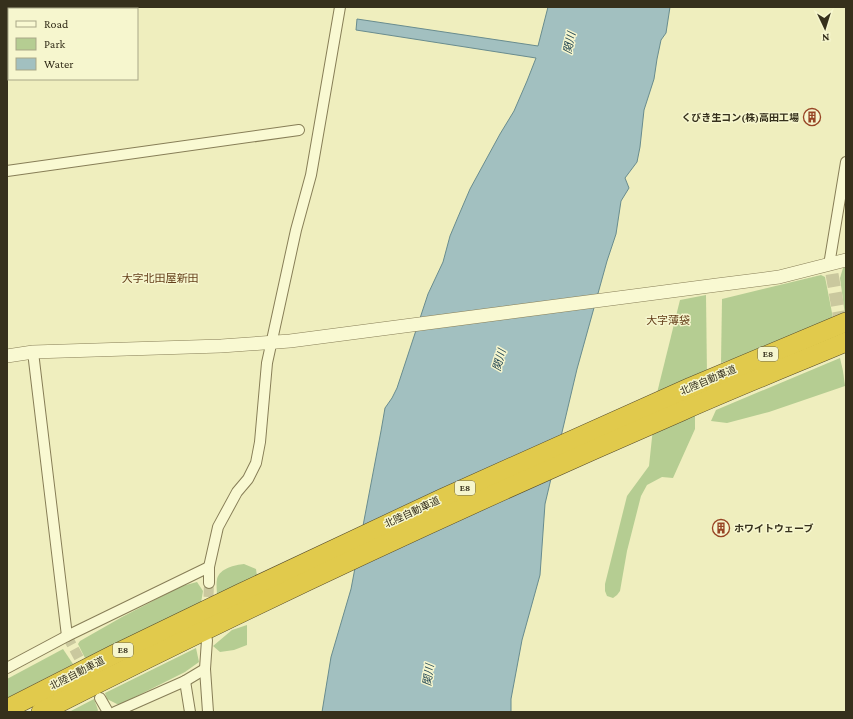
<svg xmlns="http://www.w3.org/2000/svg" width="853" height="719" font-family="'Crimson Pro','Noto Sans JP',serif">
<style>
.green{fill:#b5cd92}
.water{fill:#a2c0c0;stroke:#698c8e}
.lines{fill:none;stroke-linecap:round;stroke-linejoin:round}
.minor-tunnel{stroke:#cac89e;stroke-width:10;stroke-dasharray:10 5;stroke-linecap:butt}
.tertiary-tunnel{stroke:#cac89e;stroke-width:13;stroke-dasharray:13 6;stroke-linecap:butt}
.minor-casing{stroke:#877e57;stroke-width:12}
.tertiary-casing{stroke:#877e57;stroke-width:14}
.motorway-casing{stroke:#554a2b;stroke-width:20}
.minor{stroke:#f9f9d2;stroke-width:10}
.tertiary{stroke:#f9f9d2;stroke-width:13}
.motorway{stroke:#e1ca4c;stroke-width:19}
.labels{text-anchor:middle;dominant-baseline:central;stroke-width:3;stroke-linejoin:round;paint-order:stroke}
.shield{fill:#f6f6ce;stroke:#706b51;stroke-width:1}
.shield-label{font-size:9px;font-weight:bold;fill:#36301c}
.poi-label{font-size:10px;font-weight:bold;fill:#36301c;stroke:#f6f6ce;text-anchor:end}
.street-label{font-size:10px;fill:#36301c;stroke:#f6f6ce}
.water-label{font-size:11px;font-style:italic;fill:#2a4d57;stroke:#f6f6ce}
.neighbourhood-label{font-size:11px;fill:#643f1a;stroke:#f6f6ce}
</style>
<rect width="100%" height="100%" fill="#efeebe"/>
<!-- green -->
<g class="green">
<polygon points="846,267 846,315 845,315 840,278 843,268"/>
<polygon points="821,275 825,277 833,318 774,345 721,363 722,299"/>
<polygon points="706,295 707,376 656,397 680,300"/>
<polygon points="840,358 843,371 845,386 769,412 727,423 711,421 716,410"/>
<polygon points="695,414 695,429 673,478 662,477 647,485 641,496 627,551 620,591 617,595 613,598 607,596 605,591 605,584 627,496 649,466 653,428"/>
<path d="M244 564 256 569 257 576 217 596C217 591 216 584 217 579 220 568 235 565 244 564Z"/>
<polygon points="197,582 203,591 201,603 85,658 78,644 80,641 122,617 182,586"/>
<polygon points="247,625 247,645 234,650 220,652 213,646 232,630"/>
<polygon points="196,648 199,662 185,672 119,705 107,699 105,693"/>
<polygon points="63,649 73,664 7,698 7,679"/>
<polygon points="94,699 98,710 97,712 69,712"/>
</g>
<!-- water -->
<polygon class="water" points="548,7 670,7 666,33 661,40 657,59 654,79 644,110 640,147 637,162 625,178 629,188 621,201 616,234 607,261 577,369 545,504 540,575 522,640 511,699 511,712 322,712 331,657 351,589 381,431 385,408 392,398 397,388 428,294 443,262 450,236 458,217 470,189 500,134 514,111 527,81 536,58 356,30 357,19 538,46"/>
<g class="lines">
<!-- minor-tunnel -->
<g class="minor-tunnel">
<polyline points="208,612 209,583"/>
<polyline points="67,636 87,673"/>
</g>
<!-- tertiary-tunnel -->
<polyline class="tertiary-tunnel" points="832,274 842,331"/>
<!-- minor casing -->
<g class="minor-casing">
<g id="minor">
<polyline points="7,171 299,130"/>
<polyline points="829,265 846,162"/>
<polyline points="33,352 67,636"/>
<polyline points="209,583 209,567 218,527 237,492 248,479 256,463 260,442 267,363 296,230 311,175 340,7"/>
<polyline points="207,640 205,669 208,712"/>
<polyline points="7,668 67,636 209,567"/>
<polyline points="185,681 190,712"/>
<polyline points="100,698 108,712"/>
<polyline points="115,712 185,681 205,669"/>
</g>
</g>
<!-- tertiary casing -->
<g class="tertiary-casing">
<polyline id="tertiary" points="7,356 33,352 221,346 290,341 717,285 779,277 846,260"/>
</g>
<!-- motorway casing -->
<g class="motorway-casing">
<g id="motorway">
<polyline points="7,709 113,655 241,593 443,498 691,387 846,322"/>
<path d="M41 712C251 605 466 505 682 411 736 387 791 365 846 342"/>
</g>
</g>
<!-- minor -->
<use href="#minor" class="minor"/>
<!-- tertiary -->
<use href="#tertiary" class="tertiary"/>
<!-- motorway -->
<use href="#motorway" class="motorway"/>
</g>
<!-- icons -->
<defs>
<g id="building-ring" transform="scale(0.9)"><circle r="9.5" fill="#f6f6ce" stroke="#974525" stroke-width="1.5"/><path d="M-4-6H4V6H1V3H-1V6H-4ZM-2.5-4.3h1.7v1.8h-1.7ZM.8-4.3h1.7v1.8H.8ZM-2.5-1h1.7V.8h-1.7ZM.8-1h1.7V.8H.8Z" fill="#974525"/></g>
</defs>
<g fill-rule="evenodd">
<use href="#building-ring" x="812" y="117"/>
<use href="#building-ring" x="721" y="528"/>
</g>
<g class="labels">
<!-- shield labels -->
<g class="shield">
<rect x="758" y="347" width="20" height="14" rx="3"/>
<rect x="455" y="481" width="20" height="14" rx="3"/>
<rect x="113" y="643" width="20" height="14" rx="3"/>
</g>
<g class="shield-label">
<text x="768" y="354">E8</text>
<text x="465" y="488">E8</text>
<text x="123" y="650">E8</text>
</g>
<!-- poi labels -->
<g class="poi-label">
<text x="799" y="117">くびき生コン(株)高田工場</text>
<text x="734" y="528" text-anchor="start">ホワイトウェーブ</text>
</g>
<!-- street labels -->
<g class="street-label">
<text transform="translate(708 380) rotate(-23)">北陸自動車道</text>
<text transform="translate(412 512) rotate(-25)">北陸自動車道</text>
<text transform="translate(77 673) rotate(-27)">北陸自動車道</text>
</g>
<!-- water labels -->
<g class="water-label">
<text transform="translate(569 43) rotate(-78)">関川</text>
<text transform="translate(499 360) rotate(-74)">関川</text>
<text transform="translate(428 675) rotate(-82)">関川</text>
</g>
<!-- neighbourhood labels -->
<g class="neighbourhood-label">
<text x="160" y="278">大字北田屋新田</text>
<text x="668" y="320">大字薄袋</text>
</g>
</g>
<!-- border -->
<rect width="853" height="719" fill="none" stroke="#36301c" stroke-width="16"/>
<!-- legend -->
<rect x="8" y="8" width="130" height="72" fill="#f6f6ce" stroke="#a9a787"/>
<rect x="16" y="21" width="20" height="6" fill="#f9f9d2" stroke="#a9a787"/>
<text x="44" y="28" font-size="12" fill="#36301c">Road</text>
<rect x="16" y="38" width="20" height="12" fill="#b5cd92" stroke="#a9a787"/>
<text x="44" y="48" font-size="12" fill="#36301c">Park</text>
<rect x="16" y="58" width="20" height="12" fill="#a2c0c0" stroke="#a9a787"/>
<text x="44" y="68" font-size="12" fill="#36301c">Water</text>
<!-- north arrow -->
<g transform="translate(825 28) rotate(176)" stroke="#f6f6ce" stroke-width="3" paint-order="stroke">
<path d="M0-3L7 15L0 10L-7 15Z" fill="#36301c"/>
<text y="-6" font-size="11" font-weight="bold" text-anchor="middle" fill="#36301c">N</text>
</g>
</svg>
